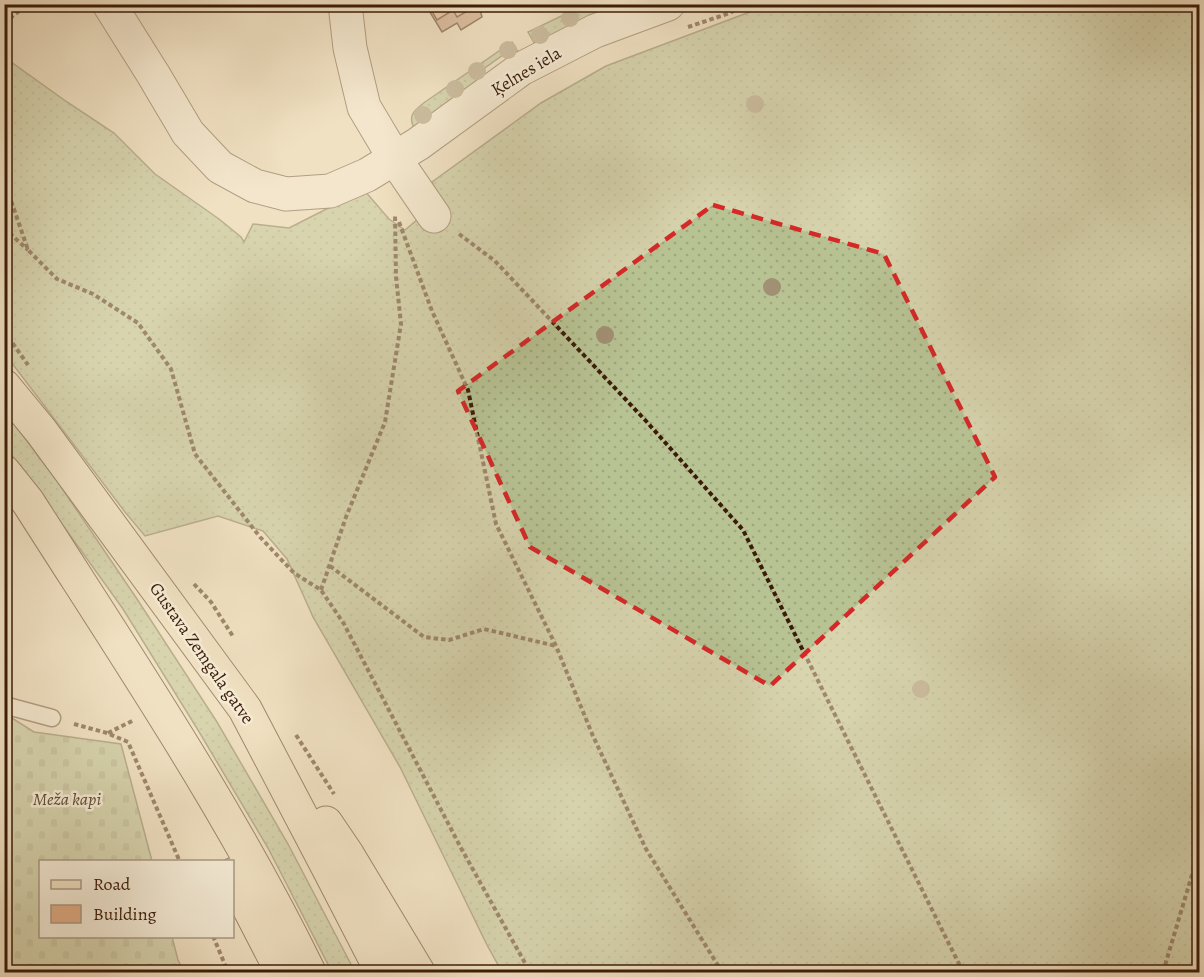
<svg xmlns="http://www.w3.org/2000/svg" width="1204" height="977" font-family="Alegreya,serif">
<style>
.grass{fill:url(#grass-dots);stroke:#7a704e;stroke-width:1.5}
.cemetery{fill:url(#cemetery-stones);stroke:#7a704e;stroke-width:1.5}
.lines{fill:none;stroke-linecap:round;stroke-linejoin:round}
.service-casing{stroke:#694d36;stroke-width:19}
.minor-casing{stroke:#694d36;stroke-width:35}
.primary-casing{stroke:#3c1c08;stroke-width:35}
.path{stroke:#3c1c08;stroke-width:4;stroke-dasharray:4.5 3;stroke-linecap:butt}
.service{stroke:#f5ecd7;stroke-width:16}
.minor{stroke:#f5ecd7;stroke-width:33}
.primary{stroke:#f0e1c2;stroke-width:33}
.tree{fill:#a19073}
.wall{fill:#c39675;stroke:#3c1c08;stroke-width:1.5}
.shaded-wall{fill:#9f7a5f;stroke:#3c1c08;stroke-width:1.5}
.building{fill:#e3af88;stroke:#3c1c08;stroke-width:1.5}
.marked{fill:none;stroke:#d62828;stroke-width:4.5;stroke-dasharray:12 8;stroke-linejoin:round}
.labels{text-anchor:middle;dominant-baseline:central;stroke-width:5;stroke-linejoin:round;paint-order:stroke}
.street-label{font-size:18px;fill:#3c1c08;stroke:#f5ecd7}
.park-label{font-size:18px;font-style:italic;fill:#614e32;stroke:#f5ecd7}
</style>
<defs>
<pattern id="grass-dots" width="8" height="8" patternUnits="userSpaceOnUse" patternTransform="scale(1.5)"><rect width="8" height="8" fill="#b8c394"/><path d="M2 2h.1M6 6h.1" fill="none" stroke="#9fa77e" stroke-width="1.8" stroke-linecap="round"/></pattern>
<pattern id="cemetery-stones" width="16" height="16" patternUnits="userSpaceOnUse" patternTransform="scale(1.5)"><rect width="16" height="16" fill="#b8c394"/><path d="M2 7V4a2 2 0 0 1 4 0v3zM10 15v-3a2 2 0 0 1 4 0v3z" fill="#9fa77e"/></pattern>
</defs>
<rect width="100%" height="100%" fill="#f0e1c2"/>
<filter id="stains"><feTurbulence type="fractalNoise" baseFrequency=".00333" numOctaves="4"/><feColorMatrix values="0 0 0 0 .2 0 0 0 0 .09 0 0 0 0 .02 0 0 0 .5 -.17"/></filter>
<radialGradient id="worn" r=".72"><stop offset=".6" stop-color="#630" stop-opacity="0"/><stop offset="1" stop-color="#630" stop-opacity=".3"/></radialGradient>
<!-- grass -->
<g class="grass">
<polygon points="584,5 629,5 536,46 528,32"/>
<polygon points="762,5 1199,5 1199,972 502,972 487,945 400,767 313,617 287,559 263,531 218,516 145,536 125,512 5,354 4,57 67,102 114,133 155,174 219,219 241,237 244,242 253,224 289,228 364,190 389,219 405,230 439,201 432,182 541,103 606,66 755,10"/>
<path d="M512 42 520 55H503L482 70 477 85 415 130C407 115 414 111 425 102Z"/>
<polygon points="5,412 57,481 137,599 217,722 288,844 355,972 332,972 268,848 198,730 123,609 39,492 5,446"/>
</g>
<!-- cemetery -->
<polygon class="cemetery" points="4,713 34,732 121,744 152,861 40,862 40,936 172,937 178,960 184,972 5,972"/>
<g class="lines">
<!-- service casing -->
<g class="service-casing">
<polyline id="service" points="4,705 52,718"/>
</g>
<!-- minor casing -->
<g class="minor-casing">
<g id="minor">
<polyline points="109,4 153,74 188,133 220,167 255,186 286,194 330,191 367,175 418,144 521,69 595,31 668,4"/>
<polyline points="345,4 350,48 364,107 395,159 434,216"/>
</g>
</g>
<!-- primary casing -->
<g class="primary-casing">
<g id="primary">
<polyline points="4,386 41,431 245,709 330,871 382,972"/>
<path d="M4 472 28 502C126 656 229 808 309 972"/>
<polyline points="326,823 347,854 418,972"/>
<polyline points="232,875 282,972"/>
</g>
</g>
<!-- path -->
<g class="path">
<polyline points="4,23 28,4"/>
<polyline points="688,27 730,13 744,4"/>
<polyline points="4,180 28,250 57,279 93,294 138,323 171,369 195,454 260,537 294,573 321,590 344,624 461,848 530,972"/>
<polyline points="399,222 432,311 468,390 496,524 556,646 593,736 646,849 722,972"/>
<polyline points="4,228 28,250"/>
<polyline points="459,234 495,261 646,421 743,530 963,972"/>
<polyline points="4,331 28,365"/>
<polyline points="330,566 424,637 449,640 484,629 556,646"/>
<polyline points="194,584 211,602 234,638"/>
<polyline points="321,590 346,517 385,422 401,324 396,277 395,214"/>
<polyline points="74,724 107,733 128,742 180,862"/>
<polyline points="108,733 134,720"/>
<polyline points="296,735 334,794"/>
<polyline points="213,936 228,972"/>
<polyline points="1163,972 1200,848"/>
</g>
<!-- service -->
<use href="#service" class="service"/>
<!-- minor -->
<use href="#minor" class="minor"/>
<!-- primary -->
<use href="#primary" class="primary"/>
</g>
<!-- trees -->
<g class="tree">
<circle cx="570" cy="18" r="9"/>
<circle cx="540" cy="35" r="9"/>
<circle cx="508" cy="50" r="9"/>
<circle cx="477" cy="71" r="9"/>
<circle cx="455" cy="89" r="9"/>
<circle cx="755" cy="104" r="9"/>
<circle cx="423" cy="115" r="9"/>
<circle cx="772" cy="287" r="9"/>
<circle cx="605" cy="335" r="9"/>
<circle cx="921" cy="689" r="9"/>
</g>
<!-- wall -->
<polygon class="wall" points="425,4 488,4 480,10 482,17 461,30 457,23 442,32"/>
<!-- shaded-wall -->
<polygon class="shaded-wall" points="476,4 488,4 479,10 478,5"/>
<!-- building -->
<polygon class="building" points="428,4 478,4 478,5 457,17 453,10 437,20"/>
<!-- marked area -->
<path d="M0 0H1204V977H0ZM713 205 884 254 995 477 770 686 530 547 458 391Z" fill="#f0e1c2" fill-opacity=".55" fill-rule="evenodd"/>
<path class="marked" d="M713 205 884 254 995 477 770 686 530 547 458 391Z"/>
<g class="labels">
<!-- street labels -->
<g class="street-label">
<text transform="translate(526 71) rotate(-31)">Ķelnes iela</text>
<text transform="translate(202 653) rotate(55)">Gustava Zemgala gatve</text>
</g>
<!-- park labels -->
<g class="park-label">
<text x="67" y="799">Meža kapi</text>
</g>
</g>
<!-- margin -->
<rect width="1204" height="977" fill="none" stroke="#f0e1c2" stroke-width="24"/>
<rect x="6" y="6" width="1192" height="965" fill="none" stroke="#3c1c08" stroke-width="3"/>
<rect x="12" y="12" width="1180" height="953" fill="none" stroke="#3c1c08" stroke-width="1.5"/>
<!-- legend -->
<rect x="39" y="860" width="195" height="78" fill="#f5ecd7" stroke="#ab9984" stroke-width="1.5"/>
<rect x="51" y="880" width="30" height="9" fill="#f0e1c2" stroke="#ab9984" stroke-width="1.5"/>
<text x="93" y="890" font-size="18" fill="#3c1c08">Road</text>
<rect x="51" y="905" width="30" height="18" fill="#e3af88" stroke="#ab9984" stroke-width="1.5"/>
<text x="93" y="920" font-size="18" fill="#3c1c08">Building</text>
<rect width="100%" height="100%" filter="url(#stains)"/>
<rect width="100%" height="100%" fill="url(#worn)"/>
</svg>
